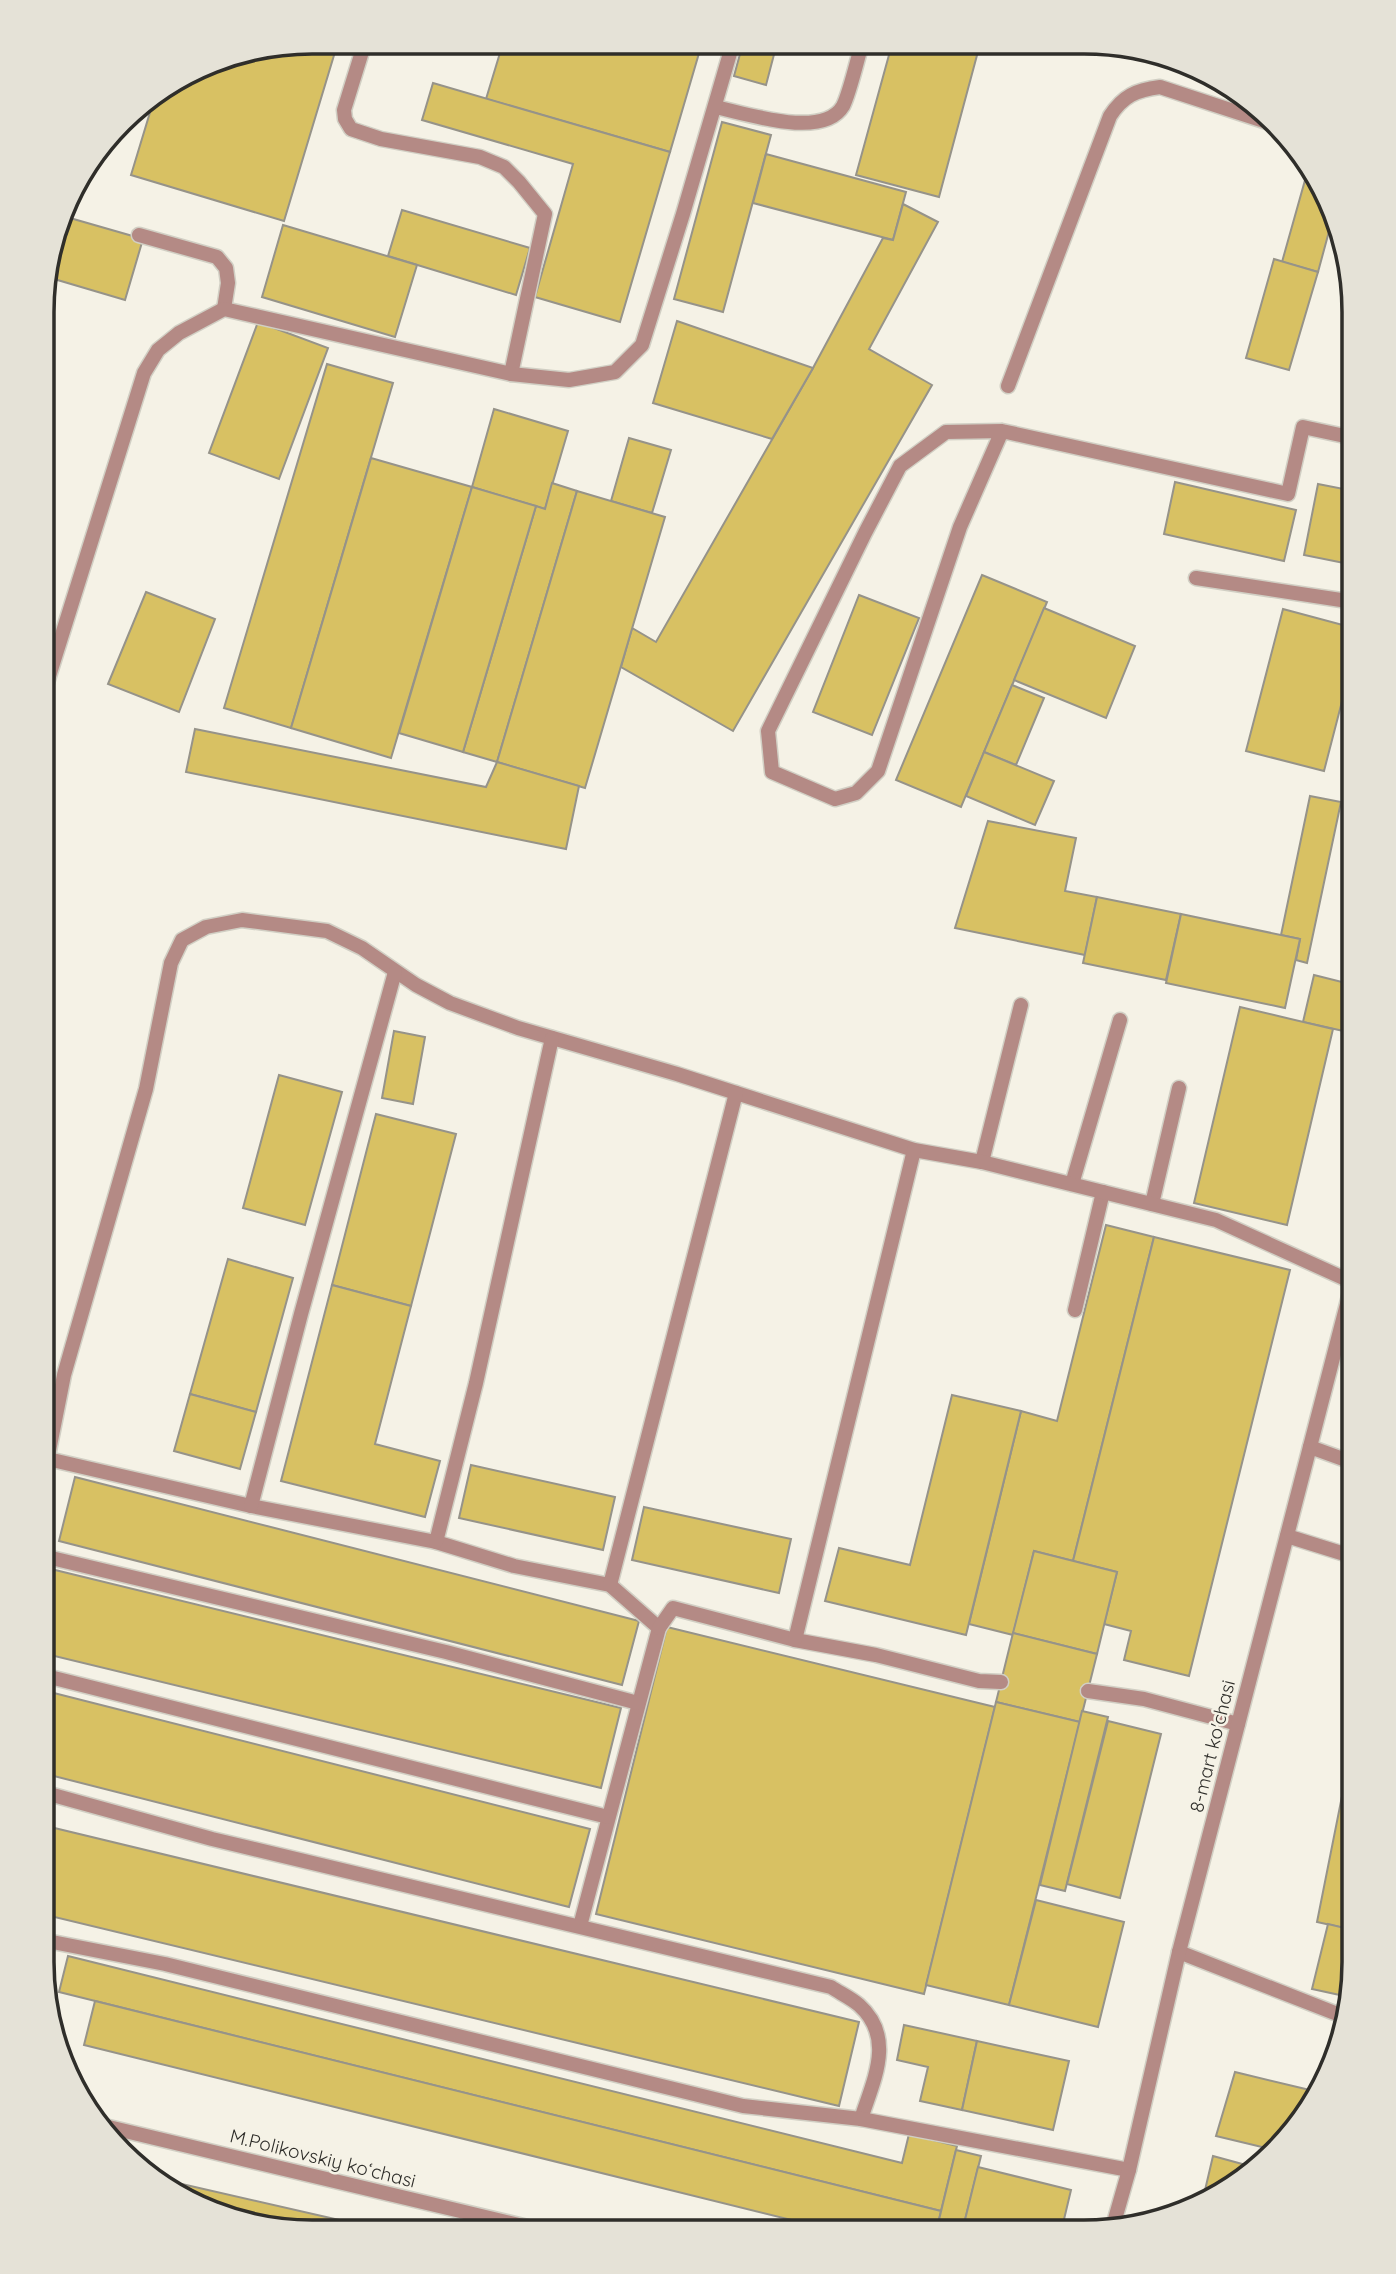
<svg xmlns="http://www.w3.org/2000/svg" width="1396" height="2274" font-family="Quicksand,sans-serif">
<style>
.building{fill:#d8c163;stroke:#969389;stroke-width:2}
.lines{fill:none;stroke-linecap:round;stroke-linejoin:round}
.service-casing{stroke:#d1cfc4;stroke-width:17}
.minor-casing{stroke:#d1cfc4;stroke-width:17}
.tertiary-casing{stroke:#d1cfc4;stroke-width:17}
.service{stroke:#b48a85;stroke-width:14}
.minor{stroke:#b48a85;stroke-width:14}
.tertiary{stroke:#b48a85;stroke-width:14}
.labels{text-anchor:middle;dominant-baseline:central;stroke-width:5;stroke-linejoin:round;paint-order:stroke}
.street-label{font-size:19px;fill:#2f2e2a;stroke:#f5f2e6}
.rim{fill:none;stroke:#2f2e2a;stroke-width:3.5}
</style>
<rect width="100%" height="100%" fill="#f5f2e6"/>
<!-- building -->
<g class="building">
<polygon points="312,42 338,42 284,221 131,175 155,96 209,62"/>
<polygon points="503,43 702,43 670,152 486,99"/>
<polygon points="743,43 777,43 766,85 734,76"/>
<polygon points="892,44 980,44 939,197 856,175"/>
<polygon points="433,83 670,152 620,322 535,297 573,164 422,120"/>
<polygon points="722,122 771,135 723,312 674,299"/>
<polygon points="766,154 906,192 893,240 753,203"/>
<polygon points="1309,166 1334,213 1318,272 1282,262"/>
<polygon points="903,204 938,222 869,349 932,385 733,731 621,667 632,628 656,642 813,368 883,238 893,240"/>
<polygon points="402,210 530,248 516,295 388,256"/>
<polygon points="63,216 143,239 125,300 44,276"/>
<polygon points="283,225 417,265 395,337 262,297"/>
<polygon points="1274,259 1318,272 1289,370 1246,358"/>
<polygon points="44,280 50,282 44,303"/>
<polygon points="677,321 813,368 772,439 653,403"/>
<polygon points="258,322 328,348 279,479 209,453"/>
<polygon points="327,364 393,383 291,728 224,708"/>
<polygon points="494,409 568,431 545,509 472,487"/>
<polygon points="629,438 671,450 652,513 611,501"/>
<polygon points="371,458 472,487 391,758 291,728"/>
<polygon points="1175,482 1296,510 1284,561 1164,534"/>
<polygon points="552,483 577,491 497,762 463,752 536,506 545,509"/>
<polygon points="1318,484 1354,491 1354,565 1304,555"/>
<polygon points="472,487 536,506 463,752 399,733"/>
<polygon points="577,491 665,517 585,788 497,762"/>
<polygon points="982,575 1047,602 961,807 896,780"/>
<polygon points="44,585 51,587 44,615"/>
<polygon points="146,592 215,619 179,712 108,684"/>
<polygon points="859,595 919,618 872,735 813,712"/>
<polygon points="1044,608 1135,646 1106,718 1014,680"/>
<polygon points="1283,609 1354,628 1354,655 1324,771 1246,751"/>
<polygon points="1012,685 1044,698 1016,765 984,752"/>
<polygon points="195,729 486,787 497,762 579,786 566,849 186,772"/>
<polygon points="984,752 1054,781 1035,825 966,796"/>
<polygon points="1310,796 1341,802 1307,963 1296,960 1300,939 1281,935"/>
<polygon points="988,821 1076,838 1065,891 1097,897 1085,955 955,928"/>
<polygon points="1097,897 1181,914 1166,980 1083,963"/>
<polygon points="1181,914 1300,939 1285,1008 1166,983"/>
<polygon points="1314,975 1354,985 1354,1008 1348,1032 1303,1022"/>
<polygon points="1240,1007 1333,1029 1287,1225 1194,1203"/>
<polygon points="394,1031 425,1037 413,1104 382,1098"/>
<polygon points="279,1075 342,1092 305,1225 243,1208"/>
<polygon points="376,1114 456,1134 411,1306 332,1285"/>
<polygon points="1106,1225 1154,1237 1073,1561 1034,1551 1013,1635 969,1624 1021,1411 1057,1421"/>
<polygon points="1154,1237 1290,1270 1189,1676 1124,1660 1131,1631 1104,1624 1117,1572 1073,1561"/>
<polygon points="228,1259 293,1278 256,1412 190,1394"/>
<polygon points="332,1285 411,1306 375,1444 440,1461 425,1517 281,1481"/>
<polygon points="190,1394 256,1412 240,1469 174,1451"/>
<polygon points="952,1395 1021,1411 966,1635 825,1601 839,1548 910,1565"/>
<polygon points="471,1465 615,1497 603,1550 459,1518"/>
<polygon points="75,1477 639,1621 622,1685 59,1541"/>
<polygon points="644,1507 791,1539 779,1593 632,1560"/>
<polygon points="1034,1551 1117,1572 1097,1654 1013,1633"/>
<polygon points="51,1569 621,1708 601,1788 42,1653 42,1604"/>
<polygon points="667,1627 995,1707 924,1994 596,1914"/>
<polygon points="1013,1633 1097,1654 1080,1722 996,1702"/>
<polygon points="42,1690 590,1829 569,1907 42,1773"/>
<polygon points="996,1702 1080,1722 1009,2005 926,1985"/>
<polygon points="1082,1711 1108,1717 1065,1891 1040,1885"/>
<polygon points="1108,1721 1161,1734 1120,1898 1067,1884"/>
<polygon points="1345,1781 1353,1782 1353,1930 1317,1922"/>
<polygon points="42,1825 859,2022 839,2106 42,1914"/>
<polygon points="1036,1900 1124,1922 1098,2027 1009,2005"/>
<polygon points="1328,1924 1353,1930 1353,1980 1349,1997 1312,1989"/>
<polygon points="68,1956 902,2163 909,2134 957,2146 956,2150 941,2211 59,1992"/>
<polygon points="95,2001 941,2211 936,2232 836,2231 84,2045"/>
<polygon points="904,2025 977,2041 962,2110 920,2101 928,2067 897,2060"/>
<polygon points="977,2041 1069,2061 1053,2130 962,2110"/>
<polygon points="1235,2072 1318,2092 1298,2126 1258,2167 1262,2147 1216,2136"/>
<polygon points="956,2150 981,2156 962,2232 936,2232"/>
<polygon points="1213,2156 1257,2168 1248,2176 1202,2203"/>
<polygon points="978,2167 1071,2190 1061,2232 962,2232"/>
<polygon points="147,2176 383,2230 277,2230 209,2212"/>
</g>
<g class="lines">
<!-- service casing -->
<g class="service-casing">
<g id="service">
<polyline points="365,42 344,110 345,119 351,129 381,139 480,157 504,167 519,182 545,214 511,374"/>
<path d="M715 107C745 113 823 140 843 106 850 92 857 60 862 44"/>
<polyline points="139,235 217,257 226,268 228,283 224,309"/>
<path d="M1008 386 1110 116C1123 96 1136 90 1160 87L1276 125"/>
<polyline points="1002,431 960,527 878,771 856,793 835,799 772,772 768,731 865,533 900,466 946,432 1002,431 1288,494 1303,427 1354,438"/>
<polyline points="1196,578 1354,602"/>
<polyline points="45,689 144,373 158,350 179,333 224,309 511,374 569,380 615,372 642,345 683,214 733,43"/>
<polyline points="982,1162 1021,1005"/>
<polyline points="1072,1184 1120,1020"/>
<polyline points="1152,1204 1179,1088"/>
<polyline points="1075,1310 1103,1192"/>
<polyline points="1310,1447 1354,1463"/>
<polyline points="48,1459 251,1506 436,1542 514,1566 610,1585 659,1628 580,1926"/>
<polyline points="43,1481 64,1375 146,1089 171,963 182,940 206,927 242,920 327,931 362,948 416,985 450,1003 518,1028 677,1074 914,1150 982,1162 1216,1220 1352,1282"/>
<polyline points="251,1506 301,1314 395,972"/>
<polyline points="1287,1536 1354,1557"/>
<polyline points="436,1542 476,1383 552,1038"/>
<polyline points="43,1556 446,1652 638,1703"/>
<polyline points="610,1585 736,1093"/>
<polyline points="659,1628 673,1608 795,1640 876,1655 979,1681 1001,1682"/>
<polyline points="795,1640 914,1150"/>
<polyline points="42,1675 608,1817"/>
<polyline points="1088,1691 1144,1699 1238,1724"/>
<path d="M42 1792 212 1839 831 1987C840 1993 851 1998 859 2005 896 2038 873 2081 861 2119"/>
<polyline points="42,1940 165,1964 743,2106 861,2119 1129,2170"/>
<polyline points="1179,1952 1345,2017"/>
</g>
</g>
<!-- minor casing -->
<g class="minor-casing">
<polyline id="minor" points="96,2124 540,2230"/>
</g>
<!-- tertiary casing -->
<g class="tertiary-casing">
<polyline id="tertiary" points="1113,2226 1129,2170 1179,1952 1354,1277"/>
</g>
<!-- service -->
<use href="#service" class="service"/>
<!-- minor -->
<use href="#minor" class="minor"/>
<!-- tertiary -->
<use href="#tertiary" class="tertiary"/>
</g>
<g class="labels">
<!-- street labels -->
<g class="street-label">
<text transform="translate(1212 1746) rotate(-76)">8-mart ko'chasi</text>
<text transform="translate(323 2158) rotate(14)">M.Polikovskiy koʻchasi</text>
</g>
</g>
<!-- crop -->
<path d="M0 0H1396V2274H0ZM312 54H1084A258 258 0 0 1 1342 312V1962A258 258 0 0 1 1084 2220H312A258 258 0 0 1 54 1962V312A258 258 0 0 1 312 54Z" fill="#e5e2d7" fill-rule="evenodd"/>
<path class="rim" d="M312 54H1084A258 258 0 0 1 1342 312V1962A258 258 0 0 1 1084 2220H312A258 258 0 0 1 54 1962V312A258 258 0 0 1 312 54Z"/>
</svg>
